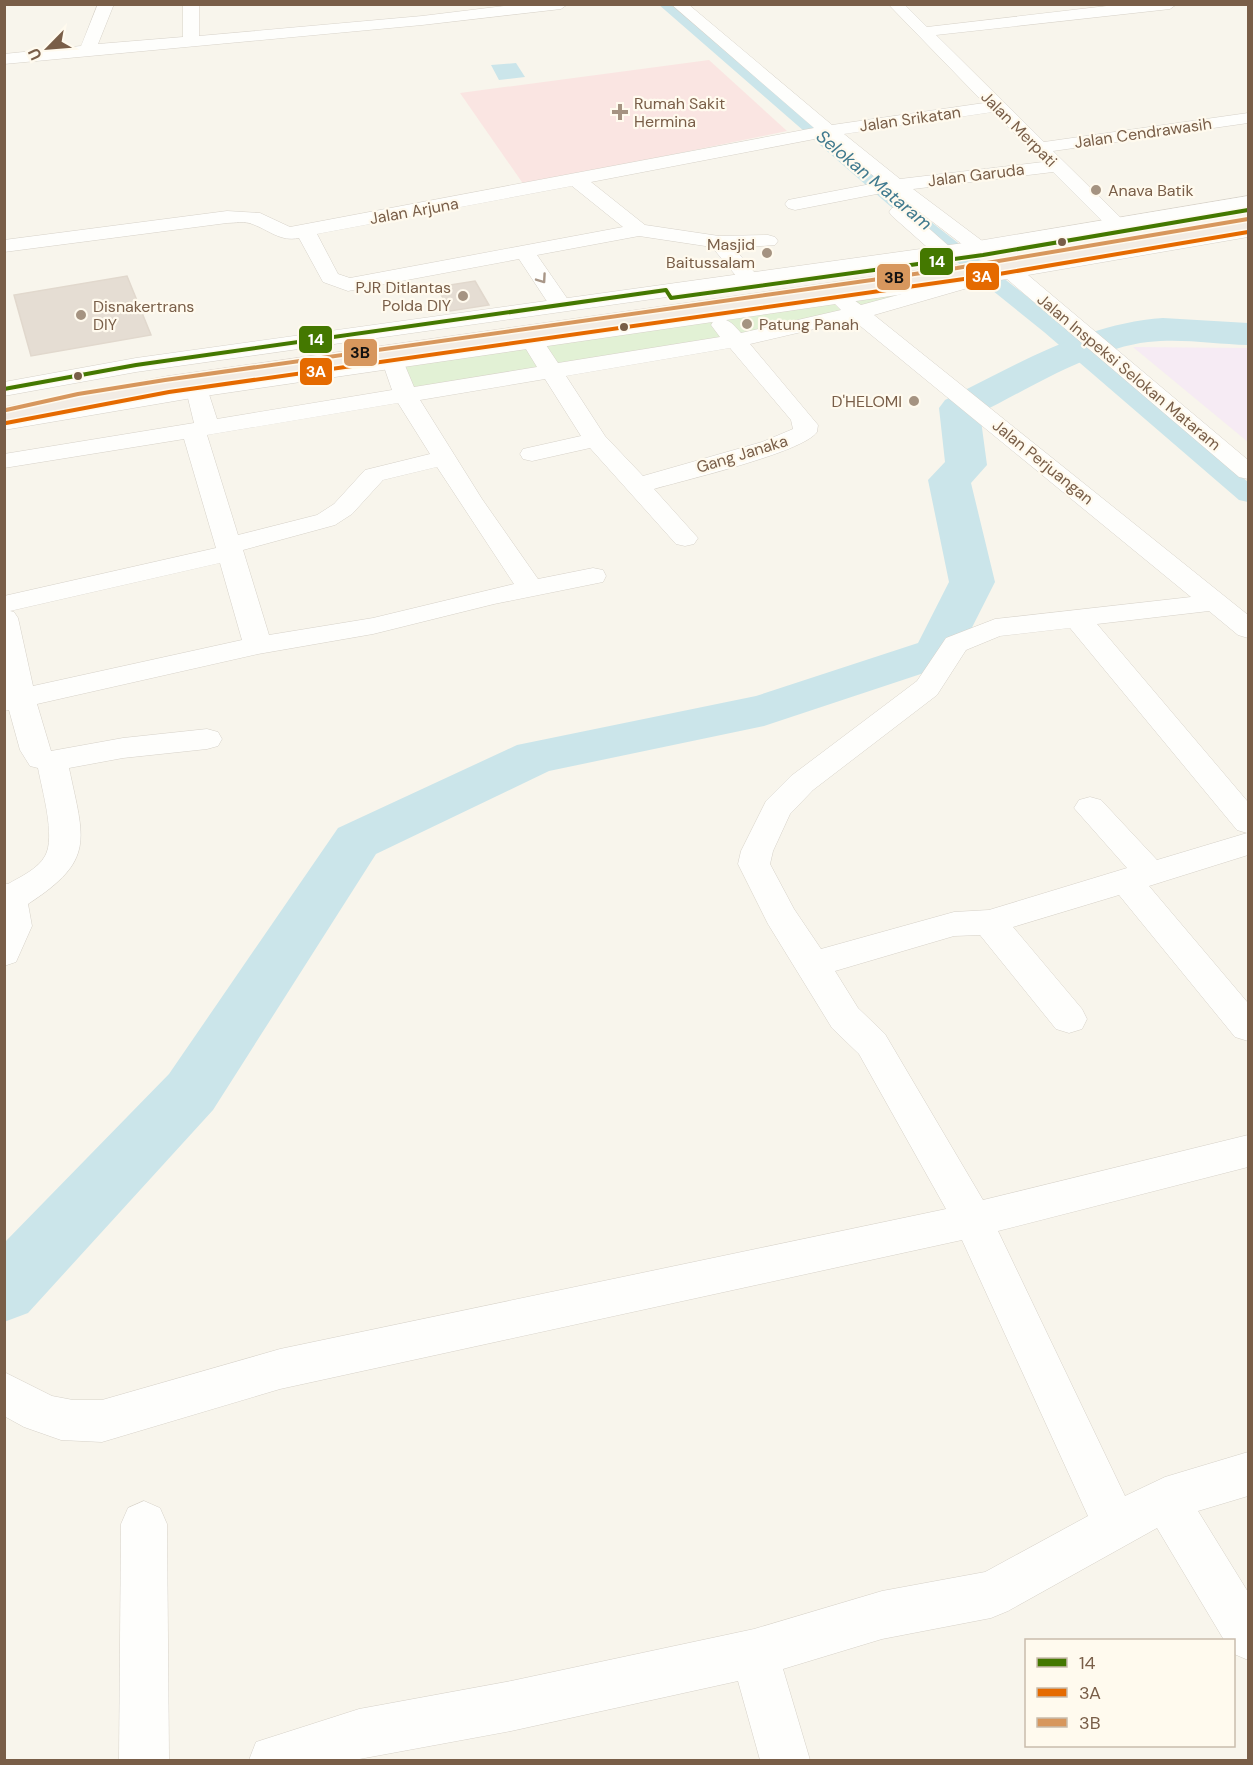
<svg xmlns="http://www.w3.org/2000/svg" width="1253" height="1765" font-family="'DM Sans',sans-serif">
<style>
.education{fill:#f6ebf4}
.medical{fill:#fae5e2}
.green{fill:#e2f1d5}
.water{fill:#cbe5ea}
.lines{fill:none;stroke-linecap:round;stroke-linejoin:round}
.canal{fill:#cbe5ea;fill-rule:evenodd}
.river{fill:#cbe5ea;fill-rule:evenodd}
.building{fill:#e5ddd3;stroke:#e1d8cd;stroke-width:1.5}
.minor-casing{stroke:#d7d2c9;stroke-width:1}
.tertiary-casing{stroke:#d7d2c9;stroke-width:1}
.trunk-casing{stroke:#dad1c9;stroke-width:1}
.minor{fill:#fefefc;fill-rule:evenodd}
.tertiary{fill:#fefefc;fill-rule:evenodd}
.trunk{fill:#f2ece4;fill-rule:evenodd}
.bus-1-casing{stroke:#fffaee;stroke-width:7}
.bus-2-casing{stroke:#fffaee;stroke-width:7}
.bus-3-casing{stroke:#fffaee;stroke-width:7}
.bus-1{stroke:#447800;stroke-width:4}
.bus-2{stroke:#e56a00;stroke-width:4}
.bus-3{stroke:#d7975d;stroke-width:4}
.oneway{stroke:#a89687}
.poi-dot{fill:#a59381;stroke:#fffaee;stroke-width:2}
.bus-dot{fill:#795e48;stroke:#fffaee;stroke-width:2}
.labels{text-anchor:middle;dominant-baseline:central;stroke-width:4.5;stroke-linejoin:round;paint-order:stroke}
.far-poi-label{font-size:16px;fill:#795e48;stroke:#fffaee;text-anchor:start}
.far-street-label{font-size:16px;fill:#795e48;stroke:#fffaee}
.far-water-label{font-size:18px;font-style:italic;fill:#407a8e;stroke:#fffaee}
.line-badge{stroke:#fffaee;stroke-width:2}
.badge-label{font-size:16px;text-anchor:middle;font-weight:bold;fill:#fff}
.pale-badge-label{font-size:16px;text-anchor:middle;font-weight:bold;fill:#111}
</style>
<rect width="100%" height="100%" fill="#f8f5ec"/>
<!-- education -->
<polygon class="education" points="1133,347 1248,348 1248,442"/>
<!-- medical -->
<polygon class="medical" points="709,60 787,131 524,185 460,93"/>
<!-- green -->
<polygon class="green" points="973,277 857,313 405,395 393,361"/>
<!-- water -->
<polygon class="water" points="516,63 525,77 499,80 491,65"/>
<g class="lines">
<!-- canal -->
<polygon class="canal" points="658,4 675,4 935,225 1060,322 1248,482 1248,502 1239,500 1044,332 921,233"/>
<!-- river -->
<path class="river" d="M1163 318 1248 323V345C1215 344 1181 338 1148 342 1094 348 1028 389 980 413L987 465 971 483 995 582 954 663 764 726 549 771 376 854 213 1110 28 1313 4 1322V1243L169 1074 338 828 517 745 756 696 918 643 949 582 928 480 945 462 939 408 945 400C1014 366 1085 323 1163 318Z"/>
</g>
<!-- building -->
<g class="building">
<polygon points="127,276 151,335 31,356 14,295"/>
<polygon points="475,281 489,305 450,311 437,287"/>
</g>
<g class="lines">
<!-- minor casing -->
<g class="minor-casing">
<g id="minor">
<polygon points="98,4 114,4 98,44 183,37 183,4 199,4 199,36 422,16 521,4 568,4 561,9 422,25 4,64 4,54 81,46"/>
<path d="M671 4H688L832 125 984 103 888 4H904L927 27 1124 4H1177L1170 9 936 35 1044 142 1248 113V123L1053 151 1123 220 1126 224 1123 228H1109L1053 172 913 189 985 243 988 247 985 251H971L892 191 795 210 788 208 785 204 788 200 881 182 825 137 591 182 645 225 719 236 768 235 775 237 778 241 775 245 734 248 760 279 756 283 749 285 742 283 712 247 639 236 537 255 571 304 568 309 560 310 552 309 519 259 348 291 323 282 299 238C280 242 269 230 252 224 245 221 235 223 227 223L4 252V240L227 211 260 213 290 227 814 128ZM993 112 1043 162 900 179 844 134ZM572 186 623 227 350 278 338 274 317 234Z"/>
<polygon points="899,206 906,208 950,247 953,251 950,255 936,255 892,216 889,212 892,208"/>
<path d="M973 271 980 273 983 277 971 287 874 315 1248 615V638L1238 635 1209 611 1097 624 1248 802V855L1149 886 1248 1003V1041L1235 1037 1119 895 1013 927 1082 1009 1087 1019 1082 1029 1069 1033 1056 1029 980 935 954 936 835 971 858 1008 885 1034 983 1200 1248 1135V1167L998 1231 1125 1496 1165 1477 1248 1452V1496L1198 1511 1248 1592V1660L1234 1654V1640H1224L1157 1528 1008 1611 991 1618 882 1639 783 1669 810 1760H760L738 1681 511 1731 354 1760H249L256 1742 359 1709 511 1681 754 1629 882 1591 985 1572 1088 1516 962 1240 280 1389 102 1442 61 1440 24 1427 4 1416V1372L52 1396 73 1400H102L280 1349 946 1209 859 1054 832 1028 768 924 738 864 741 851 766 801 791 776 917 681 946 638 995 619 1191 597 853 320 750 344 818 425 817 432C802 453 684 480 654 489L698 538 694 544 685 546 676 544 590 448 532 461 523 459 520 454 523 449 581 436 545 379 420 400 482 499 538 579 593 568 603 570 606 576 603 582 494 604 373 634 258 654 37 704 51 751 123 738 207 729 218 732 222 739 218 746 207 749 123 758 69 768C84 840 96 860 28 904L32 926 16 962 4 966V883L8 884C20 877 38 869 45 856 56 837 42 790 38 768L30 766 20 750 9 710 4 711V596L216 548 184 439 4 468V454L194 423 186 390 190 385 198 383 206 385 217 419 392 390 382 361 385 356 393 354 401 356 414 387 537 367 521 341 524 336 532 334 540 336 558 363 720 337 711 325 714 320C728 317 732 323 741 333L841 310 833 302 836 297C848 295 852 298 861 305L957 279ZM730 348 791 420 793 429 762 442 643 476 605 436 566 376ZM398 403 430 454 365 470 334 504 317 515 238 535 207 435ZM437 467 514 584 373 618 269 635 243 550 335 525 352 514 383 480ZM220 563 242 640 33 686 18 618 14 612 10 611ZM1070 628 1237 830 1247 833 1157 860 1101 800 1090 797 1079 800 1074 808 1127 868 989 910 954 912 821 949 794 909 770 864 773 851 790 814 813 790 937 695 966 650 1000 636Z"/>
<polygon points="144,1501 160,1508 167,1524 169,1760 119,1760 121,1524 128,1508"/>
</g>
</g>
<!-- tertiary casing -->
<g class="tertiary-casing">
<g id="tertiary">
<polygon points="1248,196 1248,208 978,253 136,372 4,396 4,382 136,358 978,241"/>
<polygon points="1248,225 1248,237 1028,275 1248,460 1248,479 1239,477 1007,279 198,397 4,430 4,416 198,383 1011,266"/>
</g>
</g>
<!-- trunk casing -->
<g class="trunk-casing">
<polygon id="trunk" points="1248,217 1248,229 998,271 168,390 4,421 4,407 168,376 998,259"/>
</g>
<!-- minor -->
<use href="#minor" class="minor"/>
<!-- tertiary -->
<use href="#tertiary" class="tertiary"/>
<!-- trunk -->
<use href="#trunk" class="trunk"/>
<!-- bus-1 casing -->
<g class="bus-1-casing">
<polyline id="bus-1" points="4,389 136,365 666,290 671,298 983,255 1248,210"/>
</g>
<!-- bus-2 casing -->
<g class="bus-2-casing">
<polyline id="bus-2" points="6,423 169,392 999,274 1248,232"/>
</g>
<!-- bus-3 casing -->
<g class="bus-3-casing">
<polyline id="bus-3" points="6,410 78,394 165,380 957,268 1248,219"/>
</g>
<!-- bus-1 -->
<use href="#bus-1" class="bus-1"/>
<!-- bus-2 -->
<use href="#bus-2" class="bus-2"/>
<!-- bus-3 -->
<use href="#bus-3" class="bus-3"/>
</g>
<!-- one-way arrows -->
<defs><path id="oneway-chevron" d="M-2-3.5L2.5 0L-2 3.5" fill="none" stroke-width="1.6" stroke-linecap="round" stroke-linejoin="round" transform="scale(1.5)"/></defs>
<use class="oneway" href="#oneway-chevron" transform="translate(542 279) rotate(55)"/>
<!-- markers -->
<g class="poi-dot">
<path d="M617 103h6v6h6v6h-6v6h-6v-6h-6v-6h6z"/>
<circle cx="1096" cy="190" r="6"/>
<circle cx="767" cy="253" r="6"/>
<circle cx="463" cy="296" r="6"/>
<circle cx="81" cy="315" r="6"/>
<circle cx="747" cy="324" r="6"/>
<circle cx="914" cy="401" r="6"/>
</g>
<g class="bus-dot">
<circle cx="1062" cy="242" r="5"/>
<circle cx="624" cy="327" r="5"/>
<circle cx="78" cy="376" r="5"/>
</g>
<g class="labels">
<!-- far-poi labels -->
<g class="far-poi-label">
<text x="634" y="103">Rumah Sakit<tspan x="634" dy="18">Hermina</tspan></text>
<text x="1108" y="190">Anava Batik</text>
<text x="755" y="244" text-anchor="end">Masjid<tspan x="755" dy="18">Baitussalam</tspan></text>
<text x="451" y="287" text-anchor="end">PJR Ditlantas<tspan x="451" dy="18">Polda DIY</tspan></text>
<text x="93" y="306">Disnakertrans<tspan x="93" dy="18">DIY</tspan></text>
<text x="759" y="324">Patung Panah</text>
<text x="902" y="401" text-anchor="end">D'HELOMI</text>
</g>
<!-- far-street labels -->
<g class="far-street-label">
<text transform="translate(910 119) rotate(-8)">Jalan Srikatan</text>
<text transform="translate(1019 129) rotate(45)">Jalan Merpati</text>
<text transform="translate(1143 133) rotate(-8)">Jalan Cendrawasih</text>
<text transform="translate(976 175) rotate(-7)">Jalan Garuda</text>
<text transform="translate(414 211) rotate(-10)">Jalan Arjuna</text>
<text transform="translate(1129 372) rotate(40)">Jalan Inspeksi Selokan Mataram</text>
<text transform="translate(742 454) rotate(-17)">Gang Janaka</text>
<text transform="translate(1043 462) rotate(39)">Jalan Perjuangan</text>
</g>
<!-- far-water labels -->
<g class="far-water-label">
<text transform="translate(874 180) rotate(40)">Selokan Mataram</text>
</g>
</g>
<g class="line-badge">
<rect x="919" y="247" width="35" height="29" rx="6" fill="#447800"/>
<rect x="965" y="262" width="35" height="29" rx="6" fill="#e56a00"/>
<rect x="876" y="263" width="35" height="28" rx="6" fill="#d7975d"/>
<rect x="298" y="325" width="35" height="29" rx="6" fill="#447800"/>
<rect x="343" y="338" width="35" height="29" rx="6" fill="#d7975d"/>
<rect x="299" y="357" width="34" height="29" rx="6" fill="#e56a00"/>
</g>
<g class="badge-label">
<text x="937" y="267">14</text>
<text x="982" y="282">3A</text>
<text x="316" y="345">14</text>
<text x="316" y="377">3A</text>
</g>
<g class="pale-badge-label">
<text x="894" y="283">3B</text>
<text x="360" y="358">3B</text>
</g>
<!-- border -->
<rect width="1253" height="1765" fill="none" stroke="#795e48" stroke-width="12"/>
<!-- legend -->
<rect x="1025" y="1639" width="210" height="108" fill="#fffaee" stroke="#c9bcac" stroke-width="1.5"/>
<rect x="1037" y="1658" width="30" height="9" fill="#447800" stroke="#c9bcac" stroke-width="1.5"/>
<text x="1079" y="1669" font-size="18" fill="#795e48">14</text>
<rect x="1037" y="1688" width="30" height="9" fill="#e56a00" stroke="#c9bcac" stroke-width="1.5"/>
<text x="1079" y="1699" font-size="18" fill="#795e48">3A</text>
<rect x="1037" y="1718" width="30" height="9" fill="#d7975d" stroke="#c9bcac" stroke-width="1.5"/>
<text x="1079" y="1729" font-size="18" fill="#795e48">3B</text>
<!-- north arrow -->
<g transform="translate(48 48) rotate(245)" stroke="#fffaee" stroke-width="4.5" paint-order="stroke">
<path d="M0-4.5L10 22L0 15L-10 22Z" fill="#795e48"/>
<text y="-9" font-size="16" font-weight="bold" text-anchor="middle" fill="#795e48">U</text>
</g>
</svg>
